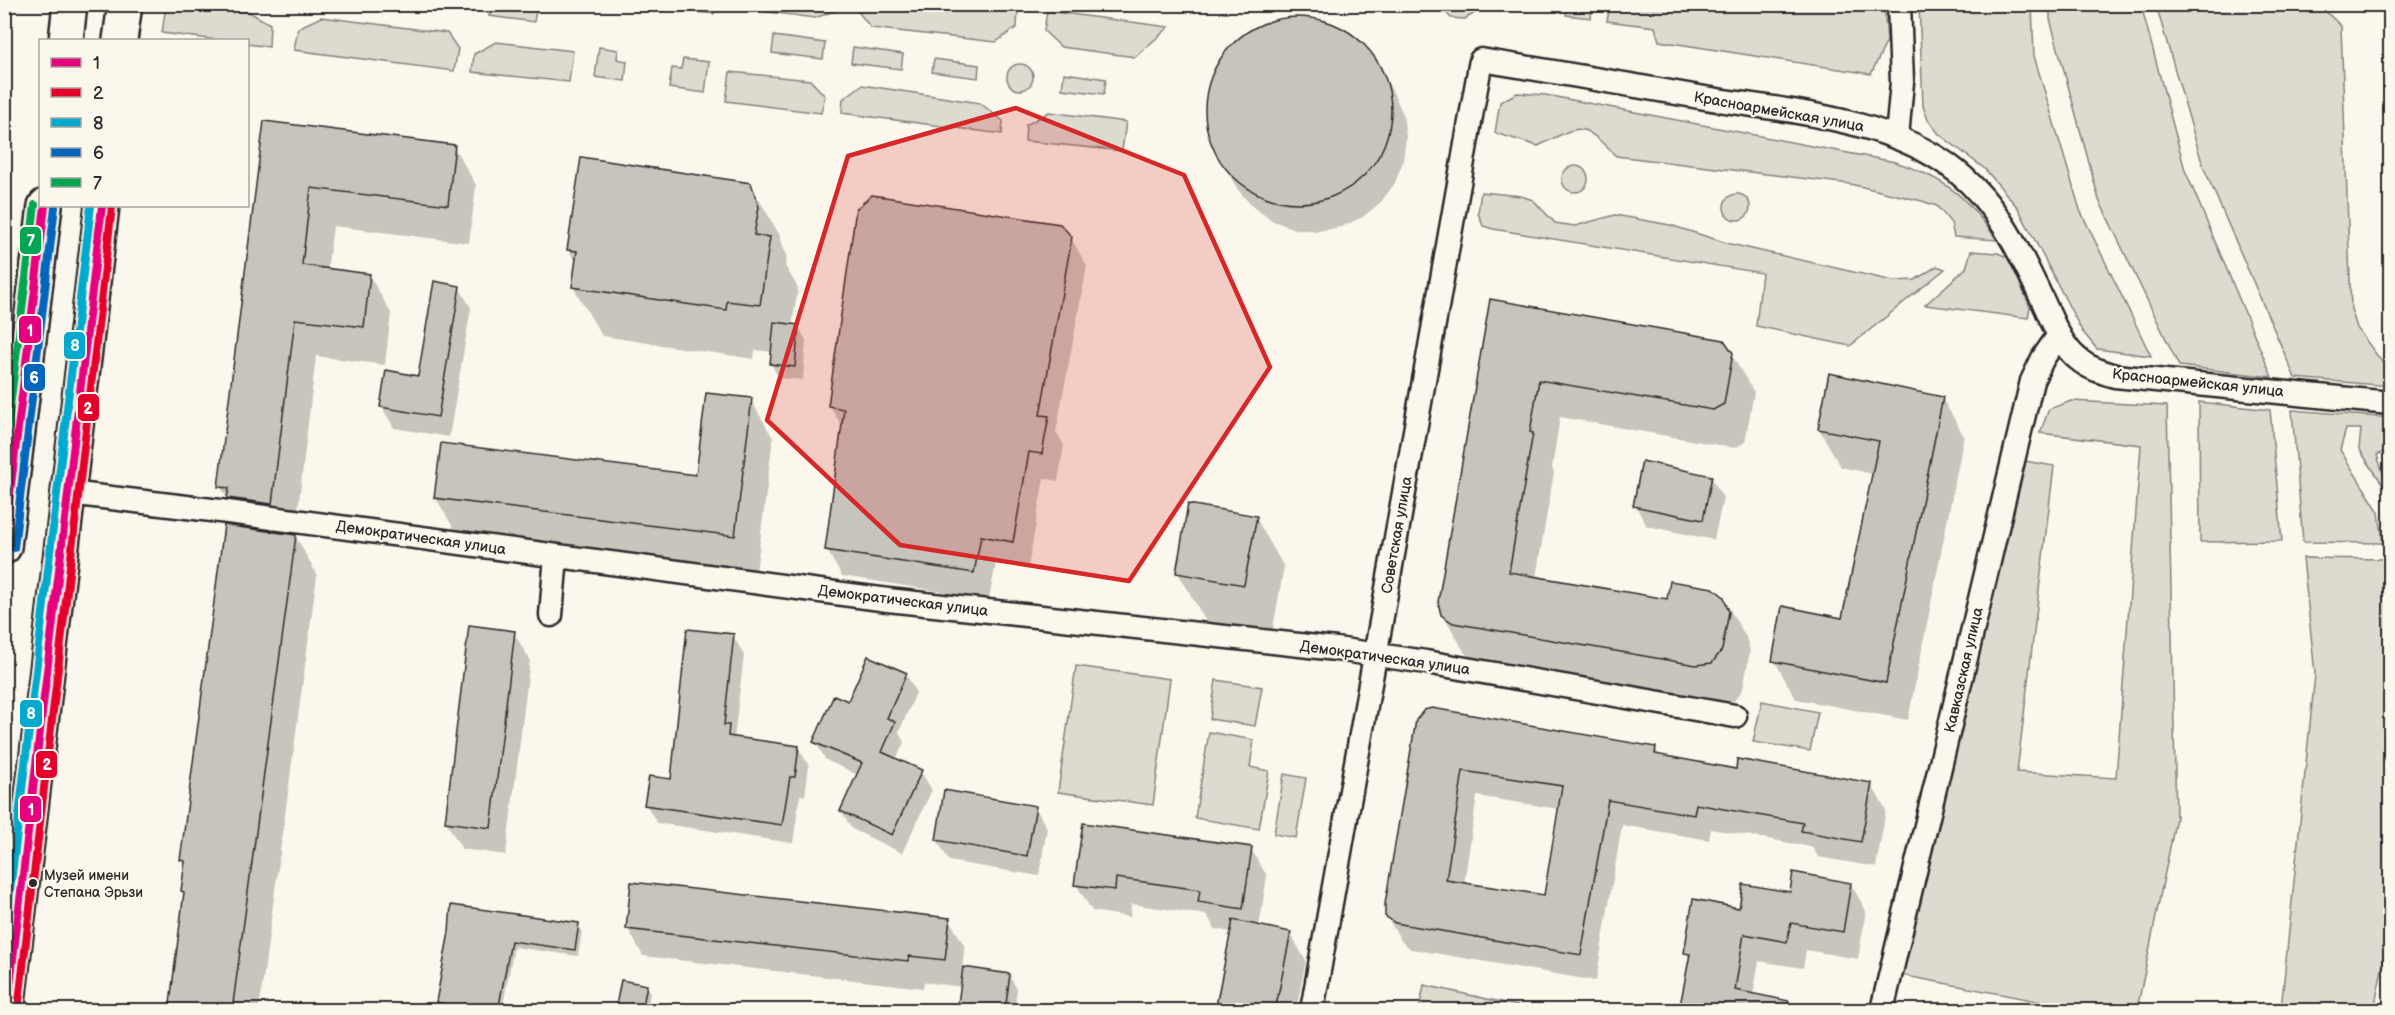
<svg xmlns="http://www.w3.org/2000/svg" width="2395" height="1015" font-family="'Balsamiq Sans',sans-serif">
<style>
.green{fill:#dddad0;stroke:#84827e;stroke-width:1.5}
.water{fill:#b1afa7;stroke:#7b7a75;stroke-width:1.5}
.shadow{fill:#0003;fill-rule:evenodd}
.building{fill:#c7c4bc;stroke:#2b2b2b;stroke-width:1.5;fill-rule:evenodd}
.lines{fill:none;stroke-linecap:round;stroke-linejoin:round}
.street-casing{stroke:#2b2b2b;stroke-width:27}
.primary-casing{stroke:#2b2b2b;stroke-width:38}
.street{stroke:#fbf7ec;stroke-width:22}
.primary{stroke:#fbf7ec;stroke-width:33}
.bus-1-casing{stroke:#fbf7ec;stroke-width:12}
.bus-2-casing{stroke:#fbf7ec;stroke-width:12}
.bus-3-casing{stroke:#fbf7ec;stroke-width:12}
.bus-4-casing{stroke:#fbf7ec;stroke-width:12}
.bus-5-casing{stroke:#fbf7ec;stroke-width:12}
.bus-1{stroke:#e5007d;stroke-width:8}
.bus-2{stroke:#e4002b;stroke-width:8}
.bus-3{stroke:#00a9ce;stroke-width:8}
.bus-4{stroke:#0065bd;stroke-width:8}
.bus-5{stroke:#00a651;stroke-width:8}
.marked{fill:#d62828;fill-opacity:0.2;stroke:#d62828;stroke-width:4.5;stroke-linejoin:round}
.bus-dot{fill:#2b2b2b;stroke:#fbf7ec;stroke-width:2}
.labels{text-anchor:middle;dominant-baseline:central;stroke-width:4.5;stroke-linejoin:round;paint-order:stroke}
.bus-label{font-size:14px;fill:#2b2b2b;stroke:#fbf7ec;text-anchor:start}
.street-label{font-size:15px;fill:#2b2b2b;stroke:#fbf7ec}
.line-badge{stroke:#fbf7ec;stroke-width:2}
.badge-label{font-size:16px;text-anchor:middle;font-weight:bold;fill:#fff}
</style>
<rect width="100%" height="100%" fill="#fbf7ec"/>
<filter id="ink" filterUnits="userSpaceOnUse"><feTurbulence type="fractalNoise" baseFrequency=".0167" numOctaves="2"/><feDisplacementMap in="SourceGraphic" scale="12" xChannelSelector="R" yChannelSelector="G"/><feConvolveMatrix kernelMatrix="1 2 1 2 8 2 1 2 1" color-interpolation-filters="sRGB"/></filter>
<g filter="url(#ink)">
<!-- green -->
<g class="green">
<polygon points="166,5 197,5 249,12 270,24 269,47 248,44 248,40 218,40 162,33"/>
<polygon points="410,5 458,4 458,5 457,10"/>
<polygon points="490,5 537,5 534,22 489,16"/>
<polygon points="691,5 715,5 714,14 690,11"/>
<polygon points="737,5 737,4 837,5 837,10 815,18 737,8"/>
<polygon points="856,5 978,4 1018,9 1017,27 996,42 871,28 856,9"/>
<polygon points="1445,5 1445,4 1476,5 1475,13 1465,19 1451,18 1444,10"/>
<polygon points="1567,5 1592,5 1591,18 1566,15"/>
<polygon points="1610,5 1884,5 1887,41 1871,74 1659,41 1655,27 1607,21"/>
<polygon points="1919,5 2032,5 2034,56 2080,210 2151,356 2097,349 2082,331 2018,208 1985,169 1939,134 1928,120 1923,106"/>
<polygon points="2050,5 2141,5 2185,170 2272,377 2179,366 2099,200 2050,19"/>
<polygon points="2156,5 2319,5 2341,26 2351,309 2357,328 2390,373 2390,386 2295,378 2203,166"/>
<polygon points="1047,11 1169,27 1135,57 1061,47 1044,31"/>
<polygon points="321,17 447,33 458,49 454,71 294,50 298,28"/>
<polygon points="774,36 825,43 823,59 772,53"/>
<polygon points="496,42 573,51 569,82 472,72 474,54"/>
<polygon points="599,47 618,50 617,59 627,61 625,81 595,77"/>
<polygon points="853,47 903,54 901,69 851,63"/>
<polygon points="683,59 709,62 705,93 669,88 672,68 681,69"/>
<polygon points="934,59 979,65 978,78 932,72"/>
<circle cx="1020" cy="77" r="13"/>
<polygon points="730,72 810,80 825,96 821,113 726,101"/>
<polygon points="1064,73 1106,79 1104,94 1062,89"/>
<polygon points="862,85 980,103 1003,121 1002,134 842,113 843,99"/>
<path d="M1517 93 1546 95 1895 162C1947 179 1966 196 1997 240L1954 237 1951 223 1937 206 1922 201 1850 184 1616 156C1579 120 1583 124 1538 146L1495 133 1500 102Z"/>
<polygon points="1049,112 1126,122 1122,151 1025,141 1026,125"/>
<circle cx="1575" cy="179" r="13"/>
<polygon points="1481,192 1521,196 1533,200 1555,223 1575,226 1615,215 1670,225 1730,244 1893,281 1915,280 1937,266 1945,269 1850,346 1756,326 1762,273 1493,229 1483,226 1478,213"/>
<circle cx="1737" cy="207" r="13"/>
<polygon points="1971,251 1998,253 2009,258 2030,307 2028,318 1925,305 1966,268"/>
<polygon points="2071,401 2167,406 2176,818 2137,1010 2084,1010 1901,975 2025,461 2054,466 2017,772 2116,778 2141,445 2040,433 2049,409"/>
<polygon points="2199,402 2270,410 2282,541 2200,542"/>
<polygon points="2292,410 2390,418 2390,449 2377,455 2390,495 2359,449 2361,429 2346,429 2340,450 2379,512 2383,543 2303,542"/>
<polygon points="2303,558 2386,559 2390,590 2390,928 2374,1010 2281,1010 2315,674"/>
<polygon points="1076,666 1170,679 1153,805 1058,792"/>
<polygon points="1216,680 1262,687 1255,726 1210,719"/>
<polygon points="1762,701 1818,712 1810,751 1753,742"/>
<polygon points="1209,732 1254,740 1250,767 1269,771 1259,829 1195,818"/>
<polygon points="1284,774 1306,778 1296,838 1274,834"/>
<polygon points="1424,985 1537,1010 1419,1010"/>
</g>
<!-- water -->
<polygon class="water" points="2385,5 2390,5 2390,170"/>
<!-- shadow -->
<g class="shadow">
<polygon points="1295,18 1319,21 1342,30 1362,44 1377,63 1393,92 1403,114 1406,137 1403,161 1395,183 1381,202 1363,217 1341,227 1318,231 1295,229 1273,221 1253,207 1238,190 1222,162 1211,140 1207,116 1208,92 1216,69 1230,49 1249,33 1271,22"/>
<polygon points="265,123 454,147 476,185 469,243 333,226 327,270 369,275 391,313 385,365 316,356 295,535 317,575 259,1010 170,1010 185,895 183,891 186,867 182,860 247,530 242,524 220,486"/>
<polygon points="750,184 779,234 787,258 785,266 798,288 792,325 798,326 806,340 803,380 779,378 771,364 773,352 755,350 754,359 602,336 573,287 577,264 568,249"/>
<polygon points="1071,238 1087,266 1056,432 1064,445 1058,481 1044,478 1028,568 996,563 989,599 842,576 826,549 843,428 829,405"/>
<polygon points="459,287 471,308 449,437 394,428 382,407 419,377"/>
<polygon points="1491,301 1731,354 1754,392 1745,442 1735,448 1560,417 1552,468 1554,472 1536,578 1668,601 1723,598 1746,637 1750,651 1743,689 1734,701 1719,703 1476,661 1465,653 1443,614"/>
<polygon points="1942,398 1964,436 1908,720 1796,699 1774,660 1843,620 1873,474 1841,467 1819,429"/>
<polygon points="751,400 773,438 756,573 458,536 436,498 697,477"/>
<polygon points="1711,477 1723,498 1714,540 1647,526 1635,505"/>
<polygon points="1256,518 1284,567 1272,634 1207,623 1178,573"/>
<polygon points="514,633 530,660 506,855 462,849 446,822"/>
<polygon points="733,636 744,655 734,739 798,747 809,766 805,796 800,795 793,843 657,823 646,804 672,781"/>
<polygon points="906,674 916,693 899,732 904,742 896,760 921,772 932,790 902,853 852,829 841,811 858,775 826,760 815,742 849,703"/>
<path d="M1417 721 1655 748 1660 757 1737 771 1871 784 1886 810 1876 867 1818 857 1812 847 1711 829 1709 840 1622 825 1596 981 1411 949 1402 942 1386 915ZM1477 796 1559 809 1546 897 1464 884Z"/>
<polygon points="1035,807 1047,828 1039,876 949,861 937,840"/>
<polygon points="1251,849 1267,876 1259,927 1290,933 1306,961 1296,1010 1216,1010 1232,932 1215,929 1207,915 1131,904 1130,917 1092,911 1076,884"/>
<polygon points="1851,884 1866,911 1858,959 1806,950 1803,968 1759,961 1753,995 1825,1010 1681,1010 1690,960 1686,953 1740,909 1791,893"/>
<polygon points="949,919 965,947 962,968 1009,975 1017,989 1014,1010 958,1010 962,987 924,982 923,988 643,956 628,929"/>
<polygon points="578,924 582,931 578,956 514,947 502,1010 451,1010 441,1008 438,1002 450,933"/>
<polygon points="646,986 650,993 647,1010 617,1010"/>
</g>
<!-- building -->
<g class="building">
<circle cx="1298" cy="110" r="93"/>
<polygon points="264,121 455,145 448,205 311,188 302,265 370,274 364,327 295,319 272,504 227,498 229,488 218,487"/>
<polygon points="581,157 751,183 759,207 754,235 770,237 760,305 727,301 726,310 572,287 577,251 567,250"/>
<polygon points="872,195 1060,224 1072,237 1040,415 1049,416 1042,454 1029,452 1013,542 981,536 974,573 825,550 844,409 828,406 856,209"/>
<polygon points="434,281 460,286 438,417 380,407 386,370 418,376"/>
<polygon points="1490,299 1724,340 1733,353 1724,404 1713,410 1539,380 1530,432 1533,433 1509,572 1667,599 1670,581 1713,588 1724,597 1729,612 1722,650 1712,663 1696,665 1453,623 1441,615 1438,602"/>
<polygon points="774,322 799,325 795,367 770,364"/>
<polygon points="1829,373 1943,397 1886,683 1772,661 1782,606 1842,618 1879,441 1818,429"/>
<polygon points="706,393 752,398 735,536 434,498 441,443 696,475"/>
<polygon points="1642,461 1712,476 1703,520 1633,506"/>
<polygon points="1188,504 1257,516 1244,585 1176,573"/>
<polygon points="224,525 296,535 232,1011 169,1011 184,892 181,891 185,861 180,860 183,839"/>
<polygon points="469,625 515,631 491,828 445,822"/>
<polygon points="687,629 734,634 724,725 729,725 728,736 799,746 795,777 790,777 782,825 644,805 649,776 671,779"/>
<polygon points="868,656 907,673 887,718 895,722 882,752 922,770 892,835 840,811 862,763 813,742 834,695 848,701"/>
<path d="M1432 708 1656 747 1655 754 1736 769 1737 759 1872 783 1861 842 1801 831 1803 823 1696 804 1694 815 1608 800 1581 955 1395 923 1385 916V904L1416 720 1424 710ZM1463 771 1562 786 1544 895 1446 880Z"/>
<polygon points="944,790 1036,806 1027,856 936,840"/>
<polygon points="1083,823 1252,847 1243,909 1198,902 1200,890 1116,878 1115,890 1074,885"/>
<polygon points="1793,872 1851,883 1843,932 1791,923 1787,942 1744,934 1735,990 1789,1001 1788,1011 1679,1011 1690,954 1684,953 1693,899 1739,908 1743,884 1790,892"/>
<polygon points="631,882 950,918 945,960 909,956 908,961 626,929"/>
<polygon points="451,905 579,923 575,950 511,941 498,1011 479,1011 436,1002 449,932"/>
<polygon points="1233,920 1291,932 1275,1011 1215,1011"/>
<polygon points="963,967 1010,974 1005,1011 957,1011"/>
<polygon points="621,980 647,985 642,1011 615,1011"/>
</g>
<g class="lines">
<!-- street casing -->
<g class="street-casing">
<g id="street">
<polyline points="1897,137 1902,82 1899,4"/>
<polyline points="69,493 220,511 888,600 1336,649 1426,662 1735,716"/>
<polyline points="551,615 556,556"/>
<path d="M1312 1010 1481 60C1556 72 1631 85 1705 98 1786 111 1890 118 1956 171 1997 204 2019 250 2041 297 2051 317 2060 345 2078 359 2088 368 2102 372 2115 376L2390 403"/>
<polyline points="1882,1010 2032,381 2043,358 2059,335"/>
</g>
</g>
<!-- primary casing -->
<g class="primary-casing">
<g id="primary">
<polyline points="66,40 70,4"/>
<polyline points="120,40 125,4"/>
<polyline points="4,547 45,206"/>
<polyline points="7,1010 102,206"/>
</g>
</g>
<!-- street -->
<use href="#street" class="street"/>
<!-- primary -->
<use href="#primary" class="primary"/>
<!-- bus-1 casing -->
<g class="bus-1-casing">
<g id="bus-1">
<polyline points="4,543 45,206"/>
<polyline points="7,1010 102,206"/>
</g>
</g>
<!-- bus-2 casing -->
<g class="bus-2-casing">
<polyline id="bus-2" points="18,1010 112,207"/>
</g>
<!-- bus-3 casing -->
<g class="bus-3-casing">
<polyline id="bus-3" points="4,942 91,206"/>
</g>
<!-- bus-4 casing -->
<g class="bus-4-casing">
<polyline id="bus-4" points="14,548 55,207"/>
</g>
<!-- bus-5 casing -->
<g class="bus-5-casing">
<polyline id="bus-5" points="4,455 35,205"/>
</g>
<!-- bus-1 -->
<use href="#bus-1" class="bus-1"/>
<!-- bus-2 -->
<use href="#bus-2" class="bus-2"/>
<!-- bus-3 -->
<use href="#bus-3" class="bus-3"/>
<!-- bus-4 -->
<use href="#bus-4" class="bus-4"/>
<!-- bus-5 -->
<use href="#bus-5" class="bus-5"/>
</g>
</g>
<!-- marked area -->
<path class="marked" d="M1016 108 1184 175 1270 367 1129 581 900 545 767 420 848 156Z"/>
<!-- markers -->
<circle class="bus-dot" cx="33" cy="883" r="5"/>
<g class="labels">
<!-- bus labels -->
<g class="bus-label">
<text x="44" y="875">Музей имени<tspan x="44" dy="17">Степана Эрьзи</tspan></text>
</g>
<!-- street labels -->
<g class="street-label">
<text transform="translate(1779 112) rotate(10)">Красноармейская улица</text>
<text transform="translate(2198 383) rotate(6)">Красноармейская улица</text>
<text transform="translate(1397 535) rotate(-80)">Советская улица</text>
<text transform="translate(421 538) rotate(8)">Демократическая улица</text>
<text transform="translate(903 601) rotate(7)">Демократическая улица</text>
<text transform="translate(1385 658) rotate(8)">Демократическая улица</text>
<text transform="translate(1964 670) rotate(-77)">Кавказская улица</text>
</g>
</g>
<g class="line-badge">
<rect x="19" y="226" width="23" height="29" rx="6" fill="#00a651"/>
<rect x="18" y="315" width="24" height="29" rx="6" fill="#e5007d"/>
<rect x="63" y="331" width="23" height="29" rx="6" fill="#00a9ce"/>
<rect x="23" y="363" width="23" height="29" rx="6" fill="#0065bd"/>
<rect x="77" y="393" width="23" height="29" rx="6" fill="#e4002b"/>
<rect x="19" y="699" width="24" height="29" rx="6" fill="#00a9ce"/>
<rect x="35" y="750" width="23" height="29" rx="6" fill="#e4002b"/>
<rect x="19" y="795" width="23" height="28" rx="6" fill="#e5007d"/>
</g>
<g class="badge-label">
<text x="31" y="246">7</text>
<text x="30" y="336">1</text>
<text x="75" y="351">8</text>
<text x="34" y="383">6</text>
<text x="88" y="414">2</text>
<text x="31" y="719">8</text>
<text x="47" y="770">2</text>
<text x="31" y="815">1</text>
</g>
<!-- margin -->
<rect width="2395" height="1015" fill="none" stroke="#fbf7ec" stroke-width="24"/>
<rect x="12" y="12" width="2371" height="991" fill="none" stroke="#2b2b2b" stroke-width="2" filter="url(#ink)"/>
<!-- legend -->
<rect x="39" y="39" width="210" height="168" fill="#fbf7ec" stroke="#a8a59f" stroke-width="1.5"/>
<rect x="51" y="58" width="30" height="9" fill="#e5007d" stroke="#a8a59f" stroke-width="1.5"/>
<text x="93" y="69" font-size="18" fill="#2b2b2b">1</text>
<rect x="51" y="88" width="30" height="9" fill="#e4002b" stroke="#a8a59f" stroke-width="1.5"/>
<text x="93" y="99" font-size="18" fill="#2b2b2b">2</text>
<rect x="51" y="118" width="30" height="9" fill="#00a9ce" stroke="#a8a59f" stroke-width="1.5"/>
<text x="93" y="129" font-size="18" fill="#2b2b2b">8</text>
<rect x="51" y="148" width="30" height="9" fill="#0065bd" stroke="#a8a59f" stroke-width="1.5"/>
<text x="93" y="159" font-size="18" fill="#2b2b2b">6</text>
<rect x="51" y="178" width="30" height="9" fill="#00a651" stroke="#a8a59f" stroke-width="1.5"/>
<text x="93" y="189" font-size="18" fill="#2b2b2b">7</text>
</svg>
